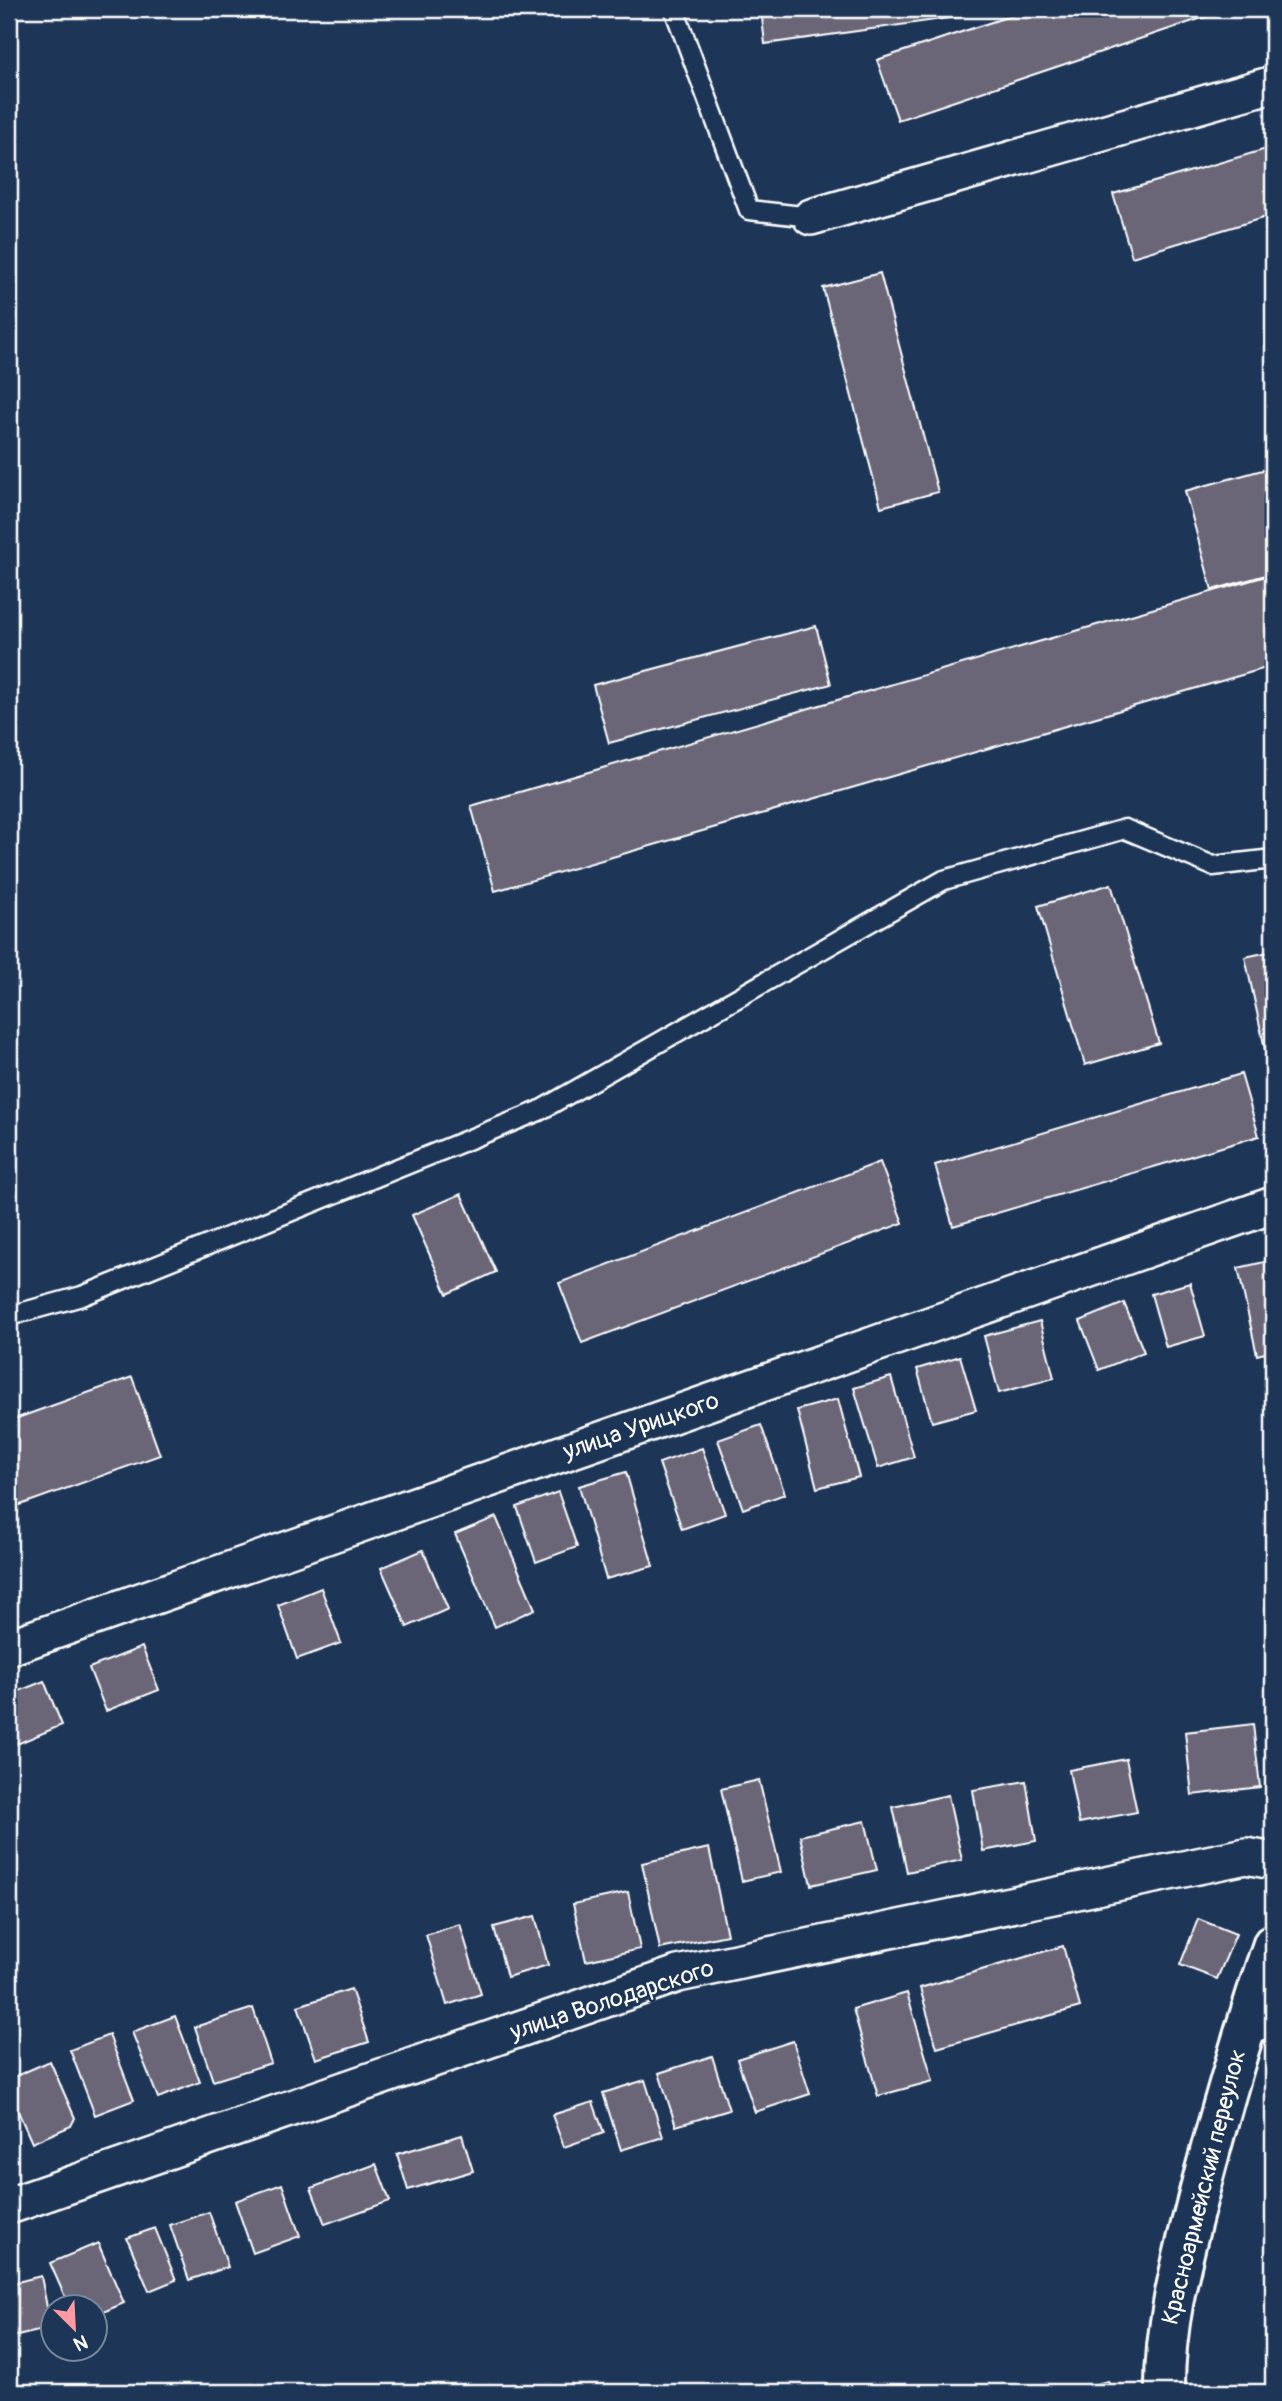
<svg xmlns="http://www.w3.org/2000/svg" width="1282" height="2401" font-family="Pangolin,sans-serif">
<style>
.building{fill:#6b6678;stroke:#fff;stroke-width:2}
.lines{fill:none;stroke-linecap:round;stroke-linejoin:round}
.lane-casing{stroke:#fff;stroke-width:23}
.street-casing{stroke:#fff;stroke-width:40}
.secondary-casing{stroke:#fff;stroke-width:44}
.lane{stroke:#1d3557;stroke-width:18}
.street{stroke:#1d3557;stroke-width:35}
.secondary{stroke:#1d3557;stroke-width:38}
.labels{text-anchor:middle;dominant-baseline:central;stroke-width:5;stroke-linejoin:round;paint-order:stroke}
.street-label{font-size:24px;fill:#fff;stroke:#1d3557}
</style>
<rect width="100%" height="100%" fill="#1d3557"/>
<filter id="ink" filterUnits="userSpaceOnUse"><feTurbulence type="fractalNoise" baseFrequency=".0143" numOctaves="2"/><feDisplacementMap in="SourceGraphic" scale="14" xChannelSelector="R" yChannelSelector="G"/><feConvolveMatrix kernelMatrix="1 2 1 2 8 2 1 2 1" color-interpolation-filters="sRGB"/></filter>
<g filter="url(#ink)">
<!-- building -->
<g class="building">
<polygon points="761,9 963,9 964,16 765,44"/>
<polygon points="1031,9 1229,9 898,120 877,60"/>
<polygon points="1273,147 1273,215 1132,257 1113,194"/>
<polygon points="880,273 938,492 881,507 823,288"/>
<polygon points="1266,469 1273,497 1273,573 1212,590 1185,491"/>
<polygon points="1273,574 1273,666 495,891 471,806"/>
<polygon points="816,626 831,684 609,743 593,685"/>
<polygon points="1111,884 1159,1043 1085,1065 1038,906"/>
<polygon points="1273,951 1273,1086 1245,957"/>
<polygon points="1241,1074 1259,1136 953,1226 935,1165"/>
<polygon points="880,1162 903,1223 582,1343 559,1283"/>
<polygon points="461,1194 496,1272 447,1294 412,1215"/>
<polygon points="1273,1260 1273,1351 1257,1355 1238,1268"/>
<polygon points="1190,1283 1205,1336 1166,1347 1151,1294"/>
<polygon points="1124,1303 1144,1352 1099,1370 1080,1321"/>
<polygon points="1040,1321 1054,1378 999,1393 984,1336"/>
<polygon points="960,1356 976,1410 932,1422 917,1369"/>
<polygon points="132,1377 160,1455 12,1508 9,1499 9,1421"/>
<polygon points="891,1377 914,1457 878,1468 854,1388"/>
<polygon points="838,1399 859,1477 817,1488 797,1410"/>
<polygon points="761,1425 785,1494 743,1509 718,1440"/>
<polygon points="702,1448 725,1514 682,1529 659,1463"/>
<polygon points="626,1472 653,1566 606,1579 579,1486"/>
<polygon points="558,1492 577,1547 536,1562 517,1507"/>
<polygon points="496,1517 535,1609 495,1627 455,1534"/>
<polygon points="423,1550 448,1609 407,1627 381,1568"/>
<polygon points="321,1588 341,1643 297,1659 278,1605"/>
<polygon points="142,1647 159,1690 106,1711 89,1668"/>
<polygon points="44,1681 62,1725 17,1744 9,1725 9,1695"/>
<polygon points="1253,1724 1260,1787 1192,1795 1185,1732"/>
<polygon points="1126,1759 1137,1812 1079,1823 1069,1770"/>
<polygon points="759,1780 781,1872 742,1881 721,1789"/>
<polygon points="1026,1781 1036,1841 983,1851 973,1790"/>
<polygon points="948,1795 962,1860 907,1872 893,1807"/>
<polygon points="865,1821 877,1870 811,1885 800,1836"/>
<polygon points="709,1848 727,1935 660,1949 642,1863"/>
<polygon points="628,1892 640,1949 586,1961 573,1904"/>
<polygon points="535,1916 548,1965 507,1977 494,1927"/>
<polygon points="1198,1919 1236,1934 1217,1979 1180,1965"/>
<polygon points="460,1924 481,1994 447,2005 426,1935"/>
<polygon points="1063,1946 1080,2007 937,2048 920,1988"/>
<polygon points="351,1989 369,2042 316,2059 298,2006"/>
<polygon points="907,1993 933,2081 878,2096 853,2009"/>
<polygon points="253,2008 271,2063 213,2081 195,2027"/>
<polygon points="175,2016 200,2082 158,2098 132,2032"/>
<polygon points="109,2035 134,2100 95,2115 70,2050"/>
<polygon points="793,2041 810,2094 755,2112 737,2059"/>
<polygon points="712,2056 729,2110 676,2126 659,2073"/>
<polygon points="50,2061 75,2118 71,2126 32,2143 9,2091 9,2079"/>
<polygon points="645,2080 663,2137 621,2150 603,2093"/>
<polygon points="593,2102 604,2133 564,2147 552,2115"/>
<polygon points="462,2135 473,2171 408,2190 397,2154"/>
<polygon points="376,2164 390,2201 325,2224 311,2188"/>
<polygon points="282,2184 300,2236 253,2253 235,2201"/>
<polygon points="209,2212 228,2267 189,2280 170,2225"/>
<polygon points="155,2228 176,2280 149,2291 127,2238"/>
<polygon points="98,2243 124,2303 94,2316 94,2306 69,2306 50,2263"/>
<polygon points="41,2276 51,2328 9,2338 9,2284"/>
<polygon points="1108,2381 1111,2392 1066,2392"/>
</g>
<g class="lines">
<!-- lane casing -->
<g class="lane-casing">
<g id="lane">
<polyline points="674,9 749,210 811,217"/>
<polyline points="9,1316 82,1296 539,1111 944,880 1125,829 1213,866 1273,859"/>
</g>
</g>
<!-- street casing -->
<g class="street-casing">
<g id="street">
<polyline points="811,217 1273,84"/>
<polyline points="9,1647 1273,1205"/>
<polyline points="1245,2025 1273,2020"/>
<polyline points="9,2206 678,1974 1246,1856 1273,1861"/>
</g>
</g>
<!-- secondary casing -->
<g class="secondary-casing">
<path id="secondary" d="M1165 2392C1164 2322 1183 2256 1200 2189 1222 2106 1245 2024 1273 1944"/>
</g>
<!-- lane -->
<use href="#lane" class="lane"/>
<!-- street -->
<use href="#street" class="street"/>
<!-- secondary -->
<use href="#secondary" class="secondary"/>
</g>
</g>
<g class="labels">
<!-- street labels -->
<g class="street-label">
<text transform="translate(641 1426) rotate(-19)">улица Урицкого</text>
<text transform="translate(612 2000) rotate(-18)">улица Володарского</text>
<text transform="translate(1204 2187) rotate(-76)">Красноармейский переулок</text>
</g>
</g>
<!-- margin -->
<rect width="1282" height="2401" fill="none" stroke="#1d3557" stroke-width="35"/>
<rect x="18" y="18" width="1247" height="2366" fill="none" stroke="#fff" stroke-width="2.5" filter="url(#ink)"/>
<!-- north arrow -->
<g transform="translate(74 2328) rotate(156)"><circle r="33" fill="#1d3557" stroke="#77869a" stroke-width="2"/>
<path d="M0-5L12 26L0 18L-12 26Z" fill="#ff9aa2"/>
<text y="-10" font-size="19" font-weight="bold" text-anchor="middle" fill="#ffffff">N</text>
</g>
</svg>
